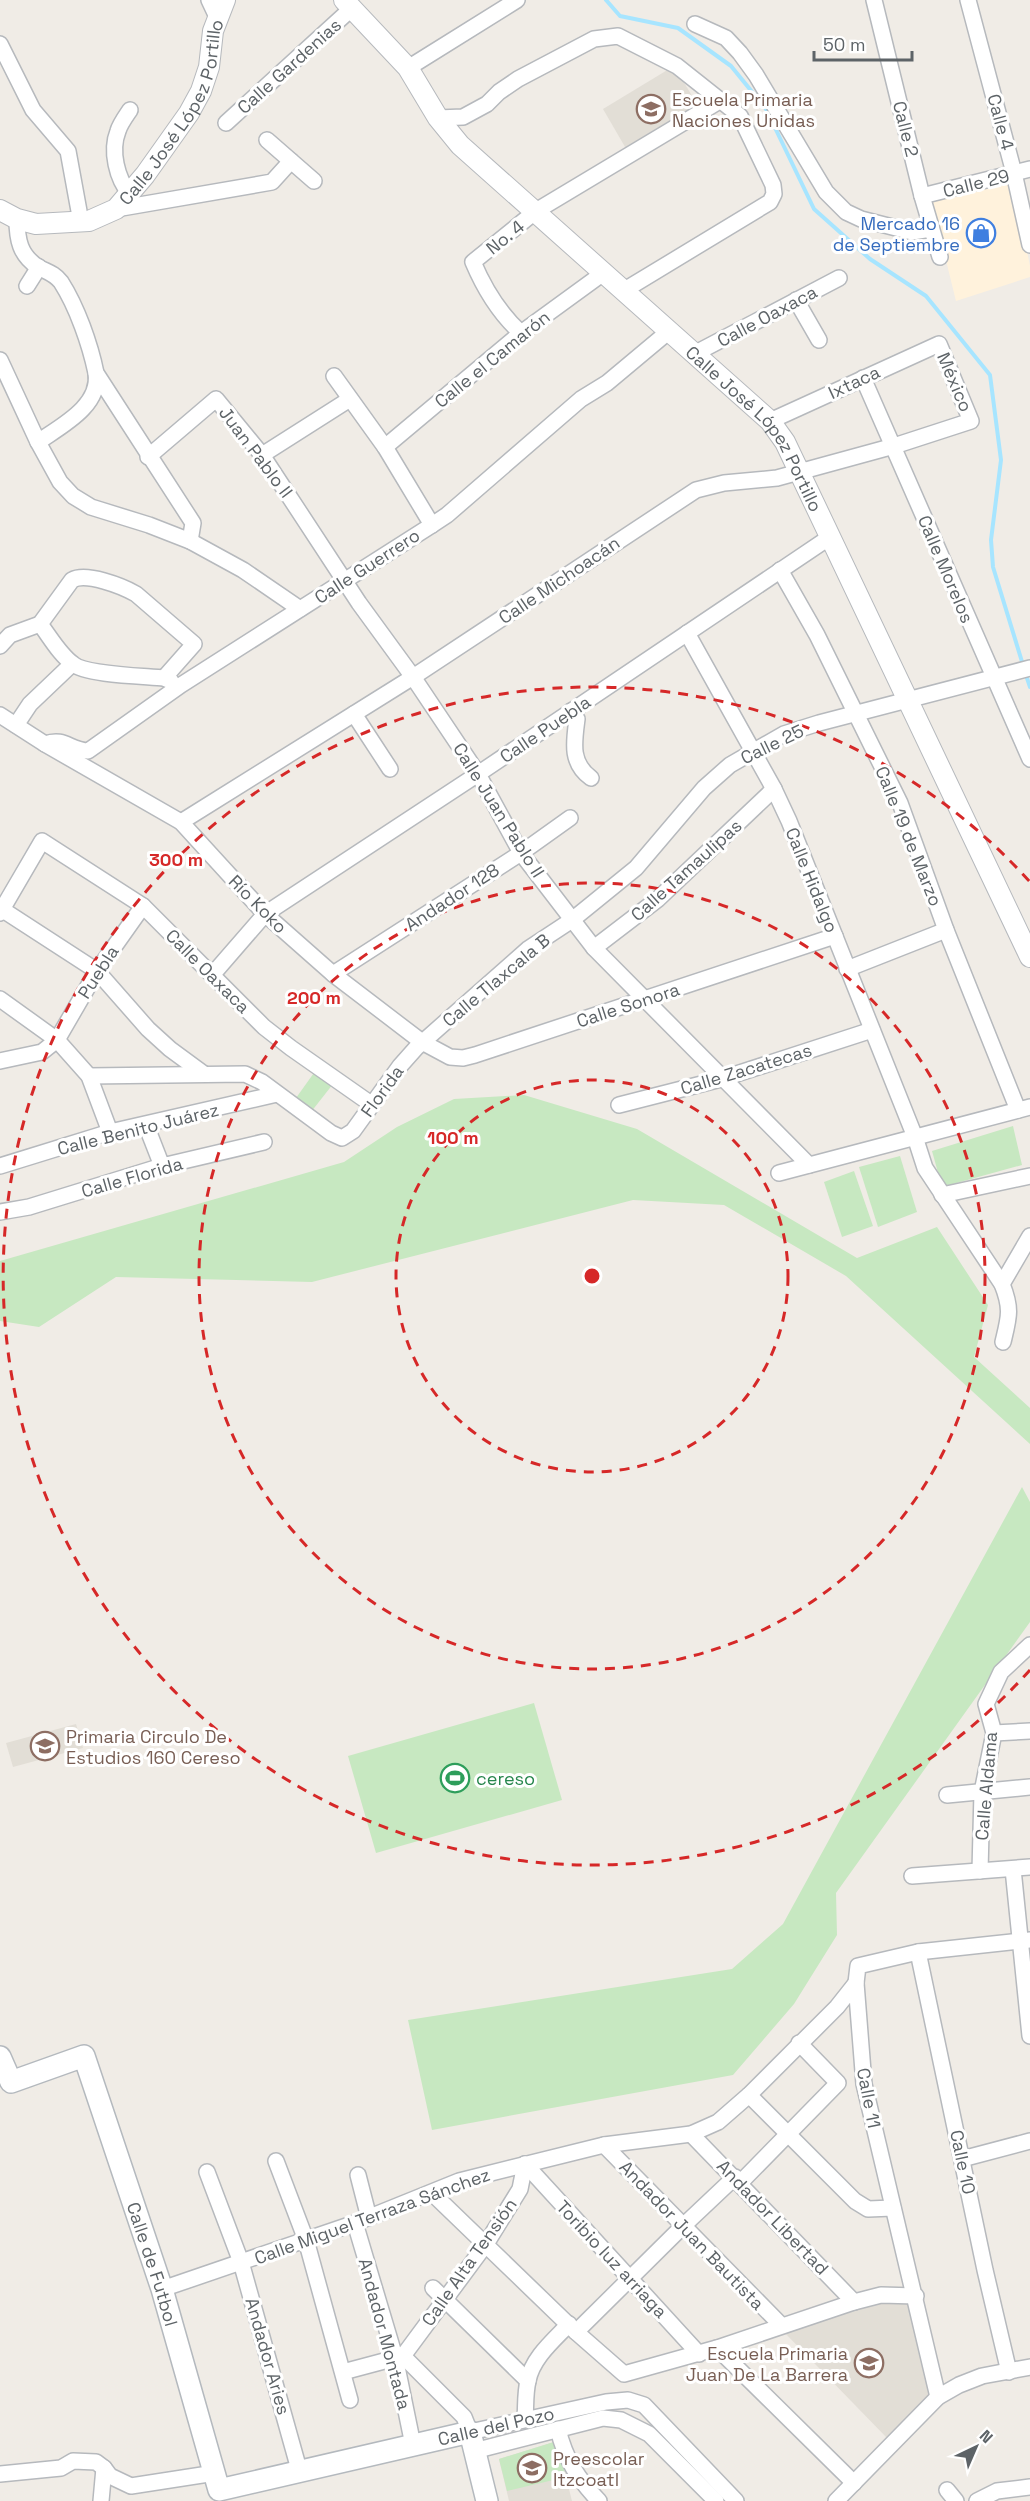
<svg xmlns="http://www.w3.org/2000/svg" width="1030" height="2501" font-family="'Space Grotesk',sans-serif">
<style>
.commercial{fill:#fff2dc}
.education{fill:#e2ded6}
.green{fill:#c7e8c1}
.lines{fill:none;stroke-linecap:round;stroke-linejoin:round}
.stream{stroke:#a7e5ff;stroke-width:4}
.minor-casing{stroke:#b6b9bd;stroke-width:18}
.tertiary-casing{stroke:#b6b9bd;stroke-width:22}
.secondary-casing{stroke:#b4b9be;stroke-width:24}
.minor{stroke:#fff;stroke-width:15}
.tertiary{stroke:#fff;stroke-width:20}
.secondary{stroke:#fff;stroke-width:21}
.ring{fill:none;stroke:#d62828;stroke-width:3;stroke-dasharray:10 8}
.labels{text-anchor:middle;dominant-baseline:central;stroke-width:6;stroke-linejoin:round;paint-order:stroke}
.street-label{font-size:18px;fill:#5d6367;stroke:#fff}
.education-label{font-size:18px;fill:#785e54;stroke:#fff;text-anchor:start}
.shop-label{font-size:18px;fill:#366cbe;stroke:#fff;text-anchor:end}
.leisure-label{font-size:18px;fill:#27864d;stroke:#fff;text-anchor:start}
.centre{fill:#d62828;stroke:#fff;stroke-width:3}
.ring-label{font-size:18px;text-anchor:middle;font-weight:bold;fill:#d62828;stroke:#fff;stroke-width:6;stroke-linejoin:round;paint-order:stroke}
</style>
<rect width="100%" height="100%" fill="#f0ece6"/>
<!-- commercial -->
<polygon class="commercial" points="1012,177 1030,266 1030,277 956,301 931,199"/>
<!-- education -->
<g class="education">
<polygon points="674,66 700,109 628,152 603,109"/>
<polygon points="76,1724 83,1748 13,1767 6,1743"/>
<polygon points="881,2301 909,2304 931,2395 888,2439 783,2331"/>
<polygon points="557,2441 572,2501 509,2501 499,2459"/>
</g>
<!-- green -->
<g class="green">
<polygon points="316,1070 333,1084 311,1112 296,1098"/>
<polygon points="524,1095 637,1129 857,1258 937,1227 988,1305 974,1357 1030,1408 1030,1444 846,1276 724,1205 633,1200 312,1282 116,1277 39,1327 0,1321 0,1261 344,1162 397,1127 454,1099"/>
<polygon points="1013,1126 1022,1165 942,1187 932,1151"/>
<polygon points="900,1156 917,1212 878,1227 859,1167"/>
<polygon points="854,1171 873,1226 842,1237 824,1182"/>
<polygon points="1022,1487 1030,1502 1030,1622 836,1893 837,1935 794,2004 733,2075 432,2130 408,2020 732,1969 783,1924"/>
<polygon points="534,1703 562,1800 376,1853 348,1756"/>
<polygon points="557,2441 566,2477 507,2491 499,2459"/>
</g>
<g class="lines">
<!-- stream -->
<g class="stream">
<polyline points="606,0 620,16 678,28 731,66 766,109 814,209 870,259 926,296 990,375 1001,460 991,540 993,567 1023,665"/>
<polyline points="1025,672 1030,687"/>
</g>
<!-- minor casing -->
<g class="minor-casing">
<g id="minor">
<polyline points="209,0 217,17"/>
<polyline points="874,0 922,196 940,257"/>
<polyline points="968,0 1014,173 1030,245"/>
<polyline points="695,24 726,38 740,53 756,75 826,192 846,212 861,219 912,232 931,229"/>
<polyline points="0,44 33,110 68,151 81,222"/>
<polyline points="408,68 517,0"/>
<path d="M130 110C126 116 120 124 118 131 110 151 117 179 130 194"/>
<polyline points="438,118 463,117 487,104 499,92 518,79 594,39 618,36 677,66 740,116 773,185 774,194 770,202 623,291"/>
<polyline points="226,123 351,9"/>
<polyline points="267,140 314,181"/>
<polyline points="922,196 1030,169"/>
<polyline points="116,209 272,182 291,161"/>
<path d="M17 219C17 240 20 255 38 267 47 272 54 273 61 282 77 307 90 344 96 373L193 523 190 541"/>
<polyline points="27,286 39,267"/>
<polyline points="796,300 819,340"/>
<path d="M521 333C500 314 484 288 473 262L536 211 721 100"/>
<polyline points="694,354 839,278"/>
<polyline points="0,360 38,442 60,482 73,496 91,507 149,525 190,541 243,570 300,609"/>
<polyline points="334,376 385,447 432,525"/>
<polyline points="863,378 1030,759"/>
<path d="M38 442C61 426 101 406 96 373"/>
<polyline points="385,447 521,333 602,274"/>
<polyline points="262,455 350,399"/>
<polyline points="148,457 216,399 262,455 359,603 413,677 478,774 521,853 594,948 809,1165"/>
<polyline points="780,570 817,635 900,803 946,930 1018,1110"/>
<path d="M40 624C50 637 60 655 73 664 86 675 144 676 164 678L171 681"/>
<path d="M687 633 774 789 789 821 915 1137 925 1168 1002 1284C1012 1309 1009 1317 1003 1342"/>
<path d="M0 646 10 635 40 624 72 580C86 572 122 586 136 594L194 644 164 678"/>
<path d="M571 711 577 719C574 742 570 763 591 778"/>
<polyline points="354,714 390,769"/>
<polyline points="0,715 45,744 181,822 265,914 333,974 422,1042 450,1057 463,1058 475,1055 835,936"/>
<polyline points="16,725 30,704 72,664"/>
<path d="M45 744C65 737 69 750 88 751L181 685 432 525 447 515 581 399 607 383 668 332"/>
<polyline points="181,822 413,677 696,490 724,483 777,478 894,446 971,421 939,344 770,421"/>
<polyline points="0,908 97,971 148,1029 170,1049 204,1074"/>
<polyline points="0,913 42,841 143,906 264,1027 291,1048 371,1104"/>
<polyline points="594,948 658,899 774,789"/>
<polyline points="847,969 946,930"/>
<polyline points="213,974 265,914 478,774 830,537"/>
<polyline points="333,974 521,853 570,818"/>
<polyline points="0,999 57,1040 89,1076 110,1132"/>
<polyline points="0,1061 42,1052 57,1040 97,971 143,906"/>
<polyline points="89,1076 245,1074 262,1082 331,1133 342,1138 353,1131 400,1066 416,1048 528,949 572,920 636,868 704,788 730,765 784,734 819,723 1030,668"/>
<polyline points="619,1105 721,1079 872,1030"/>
<polyline points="146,1125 162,1166"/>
<polyline points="0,1166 110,1132 277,1094"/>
<polyline points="779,1173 1030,1107"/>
<polyline points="942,1195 1030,1176"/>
<polyline points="0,1212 29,1207 162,1166 264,1142"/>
<polyline points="1002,1284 1030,1236"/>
<polyline points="994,1733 1030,1731"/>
<polyline points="947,1795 1030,1787"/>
<polyline points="1013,1869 1030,2036"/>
<polyline points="980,1871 982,1792 994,1733 986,1704 1001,1672 1030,1645"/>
<polyline points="912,1876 1030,1867"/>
<polyline points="918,1952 985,2270 1009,2372"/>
<polyline points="749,2095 855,2201 868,2209 893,2208"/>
<polyline points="691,2134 854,2302"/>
<polyline points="604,2145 781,2325"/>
<polyline points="962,2159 1030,2141"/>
<polyline points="276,2161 306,2240 350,2400"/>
<polyline points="525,2164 699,2354"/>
<polyline points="207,2172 241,2262 300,2473"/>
<polyline points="358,2175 369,2218"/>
<polyline points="740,2183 838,2083 799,2043"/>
<polyline points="432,2193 576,2332 624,2374 717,2348 854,2302 881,2295 916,2296"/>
<polyline points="355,2223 395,2357 413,2445"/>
<polyline points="433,2288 528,2381"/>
<polyline points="162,2289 355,2223 459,2181 604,2145 691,2134 718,2122 749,2095 837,2007 856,1983"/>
<polyline points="576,2332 682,2227 735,2177"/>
<polyline points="717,2348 854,2483"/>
<polyline points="403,2356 486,2244 520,2189 525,2164"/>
<polyline points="343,2372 403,2356 464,2417 470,2432 606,2402 628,2400 644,2405 736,2501"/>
<polyline points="938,2397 864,2084 856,1983 858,1966 918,1952 1030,1940"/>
<path d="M525 2419C526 2406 525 2393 528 2381 532 2358 554 2340 569 2324"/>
<path d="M558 2429C565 2459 578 2479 599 2501"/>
<polyline points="474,2451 603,2418 621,2420 649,2434 716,2501"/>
<polyline points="0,2474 61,2468 73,2461 96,2462 104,2468 110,2476 131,2486 215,2473"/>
<polyline points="947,2490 956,2501"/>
<polyline points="101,2501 104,2468"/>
<polyline points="836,2501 938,2397 959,2385 982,2376 1030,2367"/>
<polyline points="977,2501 997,2491 1030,2487"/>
</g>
</g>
<!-- tertiary casing -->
<g class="tertiary-casing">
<g id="tertiary">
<path id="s1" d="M344 0 408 68 438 118 460 145 770 421 785 442 1030 957"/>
<path id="s2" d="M0 210 17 219 36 224 89 221 116 209 145 175 189 113 201 91 209 67 213 31 225 0"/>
</g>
</g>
<!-- secondary casing -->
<g class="secondary-casing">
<g id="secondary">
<path id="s3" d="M0 2057 11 2082 84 2056 162 2289 219 2490 470 2432 487 2501"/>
</g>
</g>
<!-- minor -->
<use href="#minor" class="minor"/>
<!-- tertiary -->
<use href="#tertiary" class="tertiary"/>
<!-- secondary -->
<use href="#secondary" class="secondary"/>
</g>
<!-- distance rings -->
<g class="ring">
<circle cx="592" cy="1276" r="196"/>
<circle cx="592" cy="1276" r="393"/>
<path d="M1030 1670A589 589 0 1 1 1030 882"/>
</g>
<!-- icons -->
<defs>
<g id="school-ring" transform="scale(1.5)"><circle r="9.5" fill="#fff" stroke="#8d6e63" stroke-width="1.5"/><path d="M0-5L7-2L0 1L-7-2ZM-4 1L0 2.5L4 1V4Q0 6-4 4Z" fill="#8d6e63"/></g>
<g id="shop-ring" transform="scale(1.5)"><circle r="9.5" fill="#fff" stroke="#3f7fe0" stroke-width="1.5"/><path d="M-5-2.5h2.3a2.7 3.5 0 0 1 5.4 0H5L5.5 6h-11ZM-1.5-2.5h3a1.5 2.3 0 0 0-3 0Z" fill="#3f7fe0"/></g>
<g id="stadium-ring" transform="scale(1.5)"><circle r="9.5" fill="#fff" stroke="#2e9e5b" stroke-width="1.5"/><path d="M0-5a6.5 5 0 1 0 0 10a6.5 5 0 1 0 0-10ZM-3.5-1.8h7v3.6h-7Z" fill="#2e9e5b"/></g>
</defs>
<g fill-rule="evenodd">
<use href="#school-ring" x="651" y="109"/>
<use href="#shop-ring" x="981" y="233"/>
<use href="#school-ring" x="45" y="1746"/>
<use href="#stadium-ring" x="455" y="1778"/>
<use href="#school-ring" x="869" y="2363"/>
<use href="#school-ring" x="532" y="2468"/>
</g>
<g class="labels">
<!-- street labels -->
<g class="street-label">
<text transform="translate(289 66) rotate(-42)">Calle Gardenias</text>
<text stroke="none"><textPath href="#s2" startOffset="236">Calle José López Portillo</textPath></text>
<text transform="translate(1001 122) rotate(75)">Calle 4</text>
<text transform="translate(906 129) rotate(76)">Calle 2</text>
<text transform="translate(976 183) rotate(-14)">Calle 29</text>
<text transform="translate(505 237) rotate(-39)">No. 4</text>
<text transform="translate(767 316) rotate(-28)">Calle Oaxaca</text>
<text transform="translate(492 359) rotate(-39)">Calle el Camarón</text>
<text transform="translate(854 382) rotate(-25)">Ixtaca</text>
<text transform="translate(955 382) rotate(67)">México</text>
<text stroke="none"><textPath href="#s1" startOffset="598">Calle José López Portillo</textPath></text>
<text transform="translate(256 452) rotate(53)">Juan Pablo II</text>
<text transform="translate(367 566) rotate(-33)">Calle Guerrero</text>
<text transform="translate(946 569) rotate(67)">Calle Morelos</text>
<text transform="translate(559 580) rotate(-34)">Calle Michoacán</text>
<text transform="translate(545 729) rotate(-34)">Calle Puebla</text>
<text transform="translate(772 744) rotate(-26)">Calle 25</text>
<text transform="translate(499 810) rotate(58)">Calle Juan Pablo II</text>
<text transform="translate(909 836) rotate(68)">Calle 19 de Marzo</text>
<text transform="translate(686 870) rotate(-42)">Calle Tamaulipas</text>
<text transform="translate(812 880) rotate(68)">Calle Hidalgo</text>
<text transform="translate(452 897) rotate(-33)">Andador 128</text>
<text transform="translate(258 904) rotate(45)">Río Koko</text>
<text transform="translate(208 971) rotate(45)">Calle Oaxaca</text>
<text transform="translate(98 972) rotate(-57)">Puebla</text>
<text transform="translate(496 980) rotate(-40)">Calle Tlaxcala B</text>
<text transform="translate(628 1005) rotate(-18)">Calle Sonora</text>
<text transform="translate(746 1069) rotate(-17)">Calle Zacatecas</text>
<text transform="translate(382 1091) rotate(-54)">Florida</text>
<text transform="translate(138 1129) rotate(-14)">Calle Benito Juárez</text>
<text transform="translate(132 1177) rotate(-16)">Calle Florida</text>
<text transform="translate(986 1786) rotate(-85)">Calle Aldama</text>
<text transform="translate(869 2098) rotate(79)">Calle 11</text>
<text transform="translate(963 2162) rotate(78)">Calle 10</text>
<text transform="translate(372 2216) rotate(-20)">Calle Miguel Terraza Sánchez</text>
<text transform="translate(773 2217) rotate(46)">Andador Libertad</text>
<text transform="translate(692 2235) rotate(46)">Andador Juan Bautista</text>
<text transform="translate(612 2259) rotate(47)">Toribio luz arriaga</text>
<text transform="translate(469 2262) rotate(-55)">Calle Alta Tensión</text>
<text stroke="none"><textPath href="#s3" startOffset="324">Calle de Futbol</textPath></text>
<text transform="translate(385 2334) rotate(75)">Andador Montada</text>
<text transform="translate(268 2356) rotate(74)">Andador Aries</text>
<text transform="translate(496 2426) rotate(-13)">Calle del Pozo</text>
</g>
<!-- education labels -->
<g class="education-label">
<text x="672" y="99">Escuela Primaria<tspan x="672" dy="21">Naciones Unidas</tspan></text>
<text x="66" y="1736">Primaria Circulo De<tspan x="66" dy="21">Estudios 160 Cereso</tspan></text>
<text x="848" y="2353" text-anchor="end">Escuela Primaria<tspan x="848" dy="21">Juan De La Barrera</tspan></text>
<text x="553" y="2458">Preescolar<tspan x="553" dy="21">Itzcoatl</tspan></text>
</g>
<!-- shop labels -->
<g class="shop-label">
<text x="960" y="223">Mercado 16<tspan x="960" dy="21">de Septiembre</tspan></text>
</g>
<!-- leisure labels -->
<g class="leisure-label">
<text x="476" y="1778">cereso</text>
</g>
</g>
<circle cx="592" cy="1276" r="9" class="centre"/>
<g class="ring-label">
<text x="176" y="866">300 m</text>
<text x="314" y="1004">200 m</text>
<text x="453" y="1144">100 m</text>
</g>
<!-- north arrow -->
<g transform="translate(976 2447) rotate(44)" stroke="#ffffff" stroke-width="4.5" paint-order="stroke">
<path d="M0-4.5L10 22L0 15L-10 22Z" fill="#5d6367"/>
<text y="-9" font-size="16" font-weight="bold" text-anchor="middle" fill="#5d6367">N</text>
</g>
<!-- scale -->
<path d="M814 51v9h98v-9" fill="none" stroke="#5d6367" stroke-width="3"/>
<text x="823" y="51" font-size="18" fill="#5d6367" stroke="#ffffff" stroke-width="4.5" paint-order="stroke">50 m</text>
</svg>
